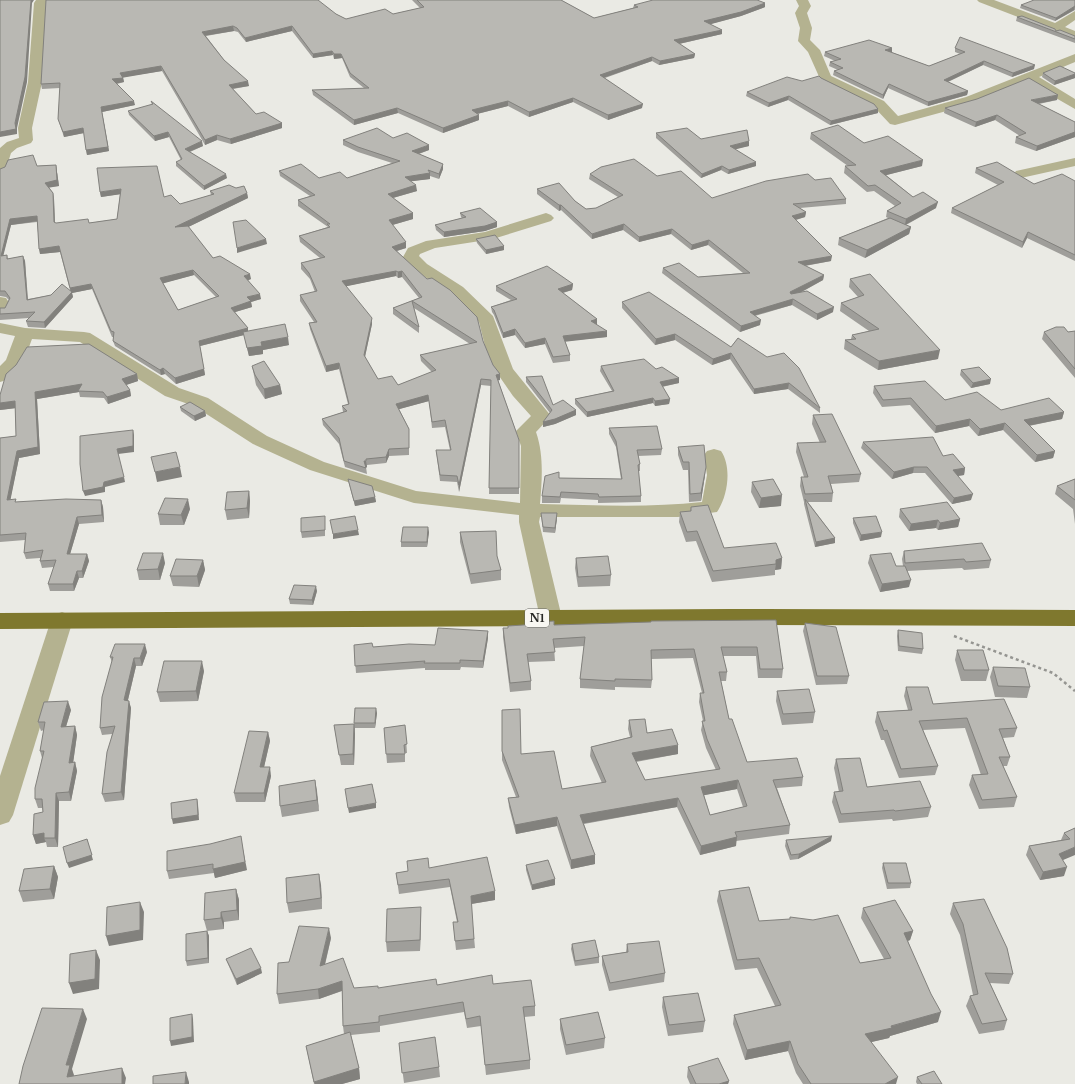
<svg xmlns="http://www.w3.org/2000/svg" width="1075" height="1084" font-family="'Libre Baskerville',serif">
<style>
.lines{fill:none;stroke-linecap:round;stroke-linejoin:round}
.path{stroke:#959591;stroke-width:2.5;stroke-dasharray:3 3;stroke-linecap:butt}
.minor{fill:#b4b290;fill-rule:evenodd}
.trunk{fill:#7f782e;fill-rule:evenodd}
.wall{fill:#9f9e9a;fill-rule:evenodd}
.shaded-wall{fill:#82817d}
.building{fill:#b9b8b3;stroke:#82817d;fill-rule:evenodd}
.labels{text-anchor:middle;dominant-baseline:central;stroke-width:3;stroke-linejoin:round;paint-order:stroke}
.shield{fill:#f8f7f2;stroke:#666663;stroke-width:1}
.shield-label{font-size:11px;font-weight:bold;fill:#282826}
</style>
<rect width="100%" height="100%" fill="#eaeae4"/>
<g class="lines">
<!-- path -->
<polyline class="path" points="954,636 1053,673 1075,691"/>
<!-- minor -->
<g class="minor">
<polygon points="36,0 48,0 46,3 42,82 32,128 33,140 31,143 17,148 11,153 5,172 0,173 0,148 7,142 19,138 18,128 28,82 34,3"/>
<polygon points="796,0 808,0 811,6 807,13 812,28 810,40 820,50 831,76 884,101 898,116 966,97 1075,54 1075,62 1039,77 1075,99 1075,109 1028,82 976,103 895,125 890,124 874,107 821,81 808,52 798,41 800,28 795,13 799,6"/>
<polygon points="977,0 994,0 1055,23 1075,11 1075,20 1065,27 1075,31 1075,39 979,2"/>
<polygon points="1075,158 1075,166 1021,178 1016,177 1014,174 1016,171"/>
<path d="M546 213 551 215 554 218 551 221 493 239 435 248 420 254 419 256 427 264 463 287 493 316 513 369 551 416 536 432C544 455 542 480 540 504 594 505 648 508 702 502L707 475 704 455 707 451 714 449 721 451C732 467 728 496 717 512L678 517H540L539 522 562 618 559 623 551 626 543 623 540 618 519 522V515L414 503 310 470 253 444 194 406 165 396 80 342 32 339C26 355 19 378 0 382V366L6 360 15 336 0 333V323L25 328 84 332 90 333 179 388 208 398 267 436 324 462 416 491 520 503 521 446 516 431 531 416 513 396 495 370 485 346 479 322 451 295 415 270 403 257 408 248 426 241 485 232Z"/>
<polygon points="0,297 6,298 10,304 6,312 0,313"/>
<polygon points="62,612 70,615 73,620 13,815 9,822 0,825 0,776 51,620 54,615"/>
</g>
<!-- trunk -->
<polygon class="trunk" points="729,609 1075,610 1075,626 729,625 0,629 0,613"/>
</g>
<!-- wall -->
<g class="wall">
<polygon points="46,0 336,14 346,19 393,14 420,8 412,0 561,0 594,18 633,8 634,5 765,7 741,16 710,24 722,34 679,44 695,54 694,58 659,65 652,61 605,78 642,108 608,120 573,102 529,117 508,106 477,114 479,120 443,133 398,113 354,125 313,95 312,90 364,88 350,77 342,58 334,59 333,55 313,58 292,31 246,42 238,32 234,31 206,36 224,60 249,86 233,89 256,114 282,123 282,128 231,144 217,140 205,145 162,71 123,77 124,82 117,84 135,105 102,112 109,151 87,155 84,133 64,137 58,119 60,88 42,89 41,84"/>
<polygon points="1075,0 1075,10 1055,21 1020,8 1021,5"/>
<polygon points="1017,17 1056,31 1075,36 1075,43 1016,21"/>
<polygon points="892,48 892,52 891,52 929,66 960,54 955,52 955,48 1034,69 1012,77 983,65 948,82 968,91 967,95 928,106 888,88 883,99 833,75 834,71 838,70 829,66 830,62 835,61 824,56 825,52"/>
<polygon points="1043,73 1075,73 1075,78 1054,85 1042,77"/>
<polygon points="821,78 878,109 878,113 830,125 788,100 768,107 746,96 747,92"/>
<polygon points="1057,100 1039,104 1075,122 1075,137 1036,151 1015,143 1016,137 1020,136 995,120 975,127 944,113 945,108"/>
<polygon points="151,101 203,146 190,152 227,178 204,190 176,166 176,162 181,160 169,137 155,141 129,115 128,111 152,105"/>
<polygon points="656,133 749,146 734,149 756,166 728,174 721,170 701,178 656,138"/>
<polygon points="811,133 864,143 922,166 886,175 913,197 936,208 906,225 911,227 909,234 865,258 838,245 839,238 888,218 886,217 887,211 895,206 874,191 867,192 844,173 845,166 848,166 810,139"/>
<path d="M393 138 429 150 419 154 443 164V169L439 179 430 176V179L411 181 417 191 393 198 413 213V219L392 225 406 248 397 251 483 341 493 365 500 374V380H498L519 440V494H489L491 386 481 385 459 492 457 482 440 481 436 450H450L445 427 432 428 429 401 399 409 409 429V455L389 456 386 463 367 465V467H366L367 474 345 467 339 444 323 425 322 419 343 412 342 406 348 404 339 369 326 372 310 329 309 323 314 322 300 301V295L315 292 310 279 301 269V263L320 258 300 242 299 236 328 227 298 206V200L310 196 280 176 279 171 319 178H347L392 163 358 152 343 145V140ZM396 276 398 278 402 277 419 298 393 308V314L419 333V327L414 308 470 344 420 355 421 361 432 372 398 385 378 379 365 357 372 324 346 286Z"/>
<path d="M56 165 59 186 49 187 53 193 54 199 55 223H89L117 219 120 194 101 197 100 192 164 197 180 204 211 195 210 191 247 193 248 198 188 227 213 258 251 279 248 280 261 299 251 302 252 307 235 312 248 328V331L289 345 263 350V354L249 356 244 335 200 346 205 375 176 384 165 374 161 375 115 346 113 341V337H112L92 289 72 293 73 297 45 328 28 327 26 321 29 318 0 320V308H5L9 300 6 297 0 296V169L37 166ZM37 222 40 254 60 252 70 290 51 295 28 299 25 261 23 256 8 259 7 255H3L11 225ZM194 275 216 297 178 310 163 283Z"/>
<polygon points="976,168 1034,184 1075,181 1075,261 1027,238 1022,248 951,213 952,208 998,185 975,173"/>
<polygon points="590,174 657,176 712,198 815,180 846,199 846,204 800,208 806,212 805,217 796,220 831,261 805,266 824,275 823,280 800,293 833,312 817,320 792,305 755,316 760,325 740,332 662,273 663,268 698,277 743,273 708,245 691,250 671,234 639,242 623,230 592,239 561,210 559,211 537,194 537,189 575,201 586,209 596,208 618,197 589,179"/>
<polygon points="460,213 497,227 485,231 444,237 436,230 435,225 462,218 461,217"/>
<polygon points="476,239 504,246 504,250 486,254 477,243"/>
<polygon points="850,279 938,359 878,370 844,349 845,340 851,339 852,335 869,331 840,311 841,303 858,297 849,287"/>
<polygon points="573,284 572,290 563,293 597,319 597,325 607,337 565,341 570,355 570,361 553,363 545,344 525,348 515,335 503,338 494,315 492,312 491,307 511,300 496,291 496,286"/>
<polygon points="622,302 731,347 738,338 820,408 820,413 788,389 754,394 730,359 712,365 675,340 655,345 622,308"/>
<polygon points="1075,331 1075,378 1042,339 1044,332 1068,332"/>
<polygon points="252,366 280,385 282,394 265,399 256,385"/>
<polygon points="601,366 656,369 679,378 679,383 662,387 670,399 669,404 655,406 653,403 587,417 575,404 575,399 612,391 600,371"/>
<polygon points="961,370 990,384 971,388 960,375"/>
<polygon points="137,374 138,381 126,385 130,390 131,396 108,404 104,398 80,397 79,392 37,399 40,454 19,458 10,500 16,502 101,500 103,507 104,522 79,524 70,554 87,554 89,561 83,578 79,578 74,591 50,591 48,584 54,567 42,568 40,561 40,558 26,559 24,553 25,540 0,542 0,438 16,436 15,408 0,410 0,395"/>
<polygon points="526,377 553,405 576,410 576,415 555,424 543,427 550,413 526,382"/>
<polygon points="874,386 1001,410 1064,412 1062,419 1029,426 1055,451 1053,458 1035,462 1003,430 978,436 969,426 935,433 910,405 882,407 873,393"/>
<polygon points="180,407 205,411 206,416 195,421 181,411"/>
<polygon points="813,415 861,474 859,482 831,484 833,493 832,502 808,502 835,538 835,543 815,547 804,504 804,502 800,486 801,477 804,477 796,452 797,443 820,443 812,424"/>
<polygon points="609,428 662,449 661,455 638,456 640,464 640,471 638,471 641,496 641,502 598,503 598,500 561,498 560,503 542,503 542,496 559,478 621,479 616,447 609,434"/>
<polygon points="863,442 943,456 965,468 964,475 957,476 971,500 952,504 925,473 913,473 892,479 861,448"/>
<polygon points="678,447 705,475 701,501 689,502 688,470 683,470 678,455"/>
<polygon points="348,479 375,497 376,502 355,506 349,484"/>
<polygon points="1075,479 1075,524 1073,509 1055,494 1057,486"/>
<polygon points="752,482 781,506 759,508 751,492"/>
<polygon points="249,491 250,501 249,518 227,520 225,510"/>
<polygon points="691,507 724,548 782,558 781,569 775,570 775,575 712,582 696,541 686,542 679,522 680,512 690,511"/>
<polygon points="190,509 184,525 160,525 158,514"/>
<polygon points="900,509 960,519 958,527 938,530 936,528 909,531 899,517"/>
<polygon points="541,513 557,513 557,518 555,533 543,532"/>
<polygon points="325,516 325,536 302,538 301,532"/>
<polygon points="853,518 881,537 860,541 853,523"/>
<polygon points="429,532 427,547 401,547 401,542"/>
<polygon points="460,532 497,556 501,570 501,580 471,584 460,542"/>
<polygon points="904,551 991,560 989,568 964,570 962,568 907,571 909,587 880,592 868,563 870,555 896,566 903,566 902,559"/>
<polygon points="576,558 611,575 610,586 578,587 575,568"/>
<polygon points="203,560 205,570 199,587 173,586 170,576"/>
<polygon points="165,563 160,580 139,580 137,570"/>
<polygon points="317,591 313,605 290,604 289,599"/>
<path d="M776 620 783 669 782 678H758L756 656H723L727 672 726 681H721L729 719 747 762 803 777 802 786 777 788 790 825 789 834 736 841V846L700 855 677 807 584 824 595 855V864L571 869 557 826 516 834 509 807 508 798 516 797 502 760V710L521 754 562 789 602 783 590 756 591 747 630 737 628 729 629 720 678 754 636 762 645 780 716 770 706 748 701 730 703 721 699 702 700 693H702L693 658 651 659 652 680 651 688 615 687V690L580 688V679L584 646 554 648 555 661 528 662 531 681V690L510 692 503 637V628H508L554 625ZM737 789 743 807 710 815 704 795Z"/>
<polygon points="805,623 849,676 847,684 816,685 803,631"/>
<polygon points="898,630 923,649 922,654 898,651 897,636"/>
<polygon points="488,631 488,638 483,668 461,667 460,670 425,670 425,668 356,673 354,645 373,647 435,645"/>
<polygon points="957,650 989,670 986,681 961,681 955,660"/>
<polygon points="147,652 142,666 136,666 128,700 131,708 124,800 105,802 102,794 112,734 102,735 100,728 112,662 110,657"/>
<polygon points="993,667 1030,687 1027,698 995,697 990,677"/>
<polygon points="204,671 198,701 160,702 157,692"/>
<polygon points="906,687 933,704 1017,728 1014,737 1003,738 1010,757 1007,766 1003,766 1017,797 1014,807 979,809 969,785 972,775 981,775 965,728 923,730 938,766 935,775 899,778 884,740 881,740 875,722 877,712 908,710 904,696"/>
<polygon points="777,691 815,712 813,723 782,725 776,701"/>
<polygon points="355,708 377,713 375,728 355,728 355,734 354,765 341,765 334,725 354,724"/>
<polygon points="71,710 66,727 75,726 77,735 73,762 75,762 77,771 71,801 59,801 58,847 47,847 46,842 36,844 33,835 43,812 42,808 38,808 35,799 42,758 40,751 44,730 41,731 38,722"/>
<polygon points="405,725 407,753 405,753 405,762 387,763 384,728"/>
<polygon points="268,732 270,741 264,767 271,776 265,802 236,802 234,793"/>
<polygon points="836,759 867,787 931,807 928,817 893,821 892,819 839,823 832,802 834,792 839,792 834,768"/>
<polygon points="315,780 319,811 282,817 280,806"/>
<polygon points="1075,828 1063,860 1064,876 1040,880 1026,855 1029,846 1061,840 1064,833"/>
<polygon points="786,840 831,841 798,859 790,860 785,846"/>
<polygon points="210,844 247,870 215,878 214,873 169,879 167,871"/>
<polygon points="883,863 911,883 910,888 887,889 882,868"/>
<polygon points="526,865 555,879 555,885 532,890 526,870"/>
<polygon points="54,866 58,877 54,899 23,902 19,891"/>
<polygon points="429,868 495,900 471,904 475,948 456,950 453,922 457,922 450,887 399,894 396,873"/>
<polygon points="321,885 322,909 289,913 287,903"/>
<polygon points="236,889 239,900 239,920 224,922 224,929 207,931 204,920"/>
<polygon points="719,891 759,921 790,920 790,917 860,963 884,959 861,918 863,908 913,931 910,940 908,941 938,1022 890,1036 889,1038 871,1042 896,1084 803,1084 796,1073 788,1051 745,1060 733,1024 734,1015 775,1006 757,968 735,970 717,901"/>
<polygon points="953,903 1013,974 1009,984 990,983 1007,1020 1004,1030 979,1034 966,1006 970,996 973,995 960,935 950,914"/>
<polygon points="421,907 421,918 420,951 387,952 386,942"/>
<polygon points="207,931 209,936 209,963 187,966 186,961"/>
<polygon points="331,938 325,965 354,988 378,988 437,985 493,984 535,1006 535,1016 524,1017 530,1060 530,1069 486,1075 481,1026 467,1028 464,1012 380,1026 380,1032 351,1035 359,1068 360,1079 342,1084 314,1084 306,1046 344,1034 343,1026 342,991 319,999 279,1004 277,994"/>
<polygon points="572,944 599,957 599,963 575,966 571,949"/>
<polygon points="627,944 665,973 664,982 609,991 602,965 602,956 626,952"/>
<polygon points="226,959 262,973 237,985 228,964"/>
<polygon points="663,997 705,1021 703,1032 668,1036 662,1007"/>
<polygon points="560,1019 605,1038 604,1048 566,1055 560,1029"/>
<polygon points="399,1043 439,1067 440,1077 404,1083"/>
<polygon points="688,1067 729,1081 728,1084 690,1084 687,1077"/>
<polygon points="917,1077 942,1084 917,1084 916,1082"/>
</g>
<!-- shaded-wall -->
<g class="shaded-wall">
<polygon points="31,0 34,0 32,3 27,82 17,128 17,134 0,137 0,132 15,123"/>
<polygon points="765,3 765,7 741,16 704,26 704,21"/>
<polygon points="1075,6 1074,10 1055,21 1056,18"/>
<polygon points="233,26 234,31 203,36 202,32"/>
<polygon points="292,26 292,31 246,42 245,38"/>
<polygon points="722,30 722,34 674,45 674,40"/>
<polygon points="892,48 892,52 885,54 885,50"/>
<polygon points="332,51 333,55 313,58 313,54"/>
<polygon points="334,54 341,54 342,58 334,59"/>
<polygon points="695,54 694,58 659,65 660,61"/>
<polygon points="652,57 652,61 600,79 600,75"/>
<polygon points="984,61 983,65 943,84 944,80"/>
<polygon points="1035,65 1034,69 1012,77 1013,73"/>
<polygon points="161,66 162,71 121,78 120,73"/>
<polygon points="1075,74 1075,78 1054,85 1055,81"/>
<polygon points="123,78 124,82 113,84 112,79"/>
<polygon points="248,81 249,86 230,89 229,85"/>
<polygon points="889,84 888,88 883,99 883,95"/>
<polygon points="968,91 967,95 928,106 928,102"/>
<polygon points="1058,95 1057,100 1030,105 1031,100"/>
<polygon points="789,96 788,100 768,107 769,103"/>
<polygon points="573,98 573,102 529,117 529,112"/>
<polygon points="134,101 135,105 102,112 109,151 87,155 86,150 101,107"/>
<polygon points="508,101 508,106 473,115 472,110"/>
<polygon points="643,104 642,108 608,120 608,115"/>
<polygon points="397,108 398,113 354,125 354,120"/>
<polygon points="878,109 878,113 830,125 831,121"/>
<polygon points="479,115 479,120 443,133 443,128"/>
<polygon points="997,115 995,120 975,127 976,122"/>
<polygon points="282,123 282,128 231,144 230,139"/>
<polygon points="83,128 84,133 64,137 63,132"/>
<polygon points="168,132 169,137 155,141 154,136"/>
<polygon points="1075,132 1075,137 1036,151 1037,146"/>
<polygon points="217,135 217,140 205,145 205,140"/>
<polygon points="202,141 203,146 186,153 185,149"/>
<polygon points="749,141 749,146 729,151 730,146"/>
<polygon points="429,145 429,150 412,156 412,151"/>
<polygon points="923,160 922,166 879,177 880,171"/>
<polygon points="756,162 756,166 728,174 729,170"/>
<polygon points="443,164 443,169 439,179 439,174"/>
<polygon points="56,165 59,186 47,188 45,183"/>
<polygon points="722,166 721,170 701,178 702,174"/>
<polygon points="430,173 430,179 406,182 405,177"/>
<polygon points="226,174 227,178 204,190 204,186"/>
<polygon points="416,185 417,191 389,199 388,194"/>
<polygon points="121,189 122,194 101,197 100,192"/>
<polygon points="53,193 54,199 55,227 54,222"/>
<polygon points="247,193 248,198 176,233 175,227"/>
<polygon points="938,202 936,208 905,225 906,219"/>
<polygon points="559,205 561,205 561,210 559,211"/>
<polygon points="806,212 805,217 791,221 792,216"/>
<polygon points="413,213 413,219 389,226 389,220"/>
<polygon points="37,216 38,221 11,225 2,261 1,256 10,219"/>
<polygon points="497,222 497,227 485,231 444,237 444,232"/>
<polygon points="624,224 623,230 592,239 592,234"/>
<polygon points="911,227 909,234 865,258 867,250"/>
<polygon points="672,229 671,234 639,242 639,237"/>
<polygon points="1028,232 1027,238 1022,248 1023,242"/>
<polygon points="266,239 267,244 237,253 237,248"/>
<polygon points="709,240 708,245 691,250 692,245"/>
<polygon points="406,242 406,248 393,252 392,247"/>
<polygon points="59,246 60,252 40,254 39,249"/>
<polygon points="504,246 504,250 486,254 486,250"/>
<polygon points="23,256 25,261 28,305 27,300"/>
<polygon points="832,256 831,261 797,267 798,262"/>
<polygon points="193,270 194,275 161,284 160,278"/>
<polygon points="396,271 396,276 343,287 342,281"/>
<polygon points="402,271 402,277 398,278 398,272"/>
<polygon points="250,274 251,279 244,282 244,276"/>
<polygon points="824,275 823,280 790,298 790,292"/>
<polygon points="91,284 92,289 72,293 73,297 45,328 44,322 71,293 70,288"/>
<polygon points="573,284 572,290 558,294 558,289"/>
<polygon points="260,294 261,299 251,302 252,307 232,313 231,308 247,297"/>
<polygon points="793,299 792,305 749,317 750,312"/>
<polygon points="834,307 833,312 817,320 817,314"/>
<polygon points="372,318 372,324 364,361 364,355"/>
<polygon points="597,319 597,325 591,321"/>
<polygon points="761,320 760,325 740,332 741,326"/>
<polygon points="248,328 248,334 243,332 244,335 200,346 199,341"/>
<polygon points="515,329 515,335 503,338 503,333"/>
<polygon points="607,331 607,337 563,342 563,336"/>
<polygon points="675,334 675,340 655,345 656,339"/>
<polygon points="288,337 289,345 263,350 263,354 249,356 247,348 261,342"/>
<polygon points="545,338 545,344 525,348 525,343"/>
<polygon points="940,350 938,359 878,370 879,361"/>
<polygon points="731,353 730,359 712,365 713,359"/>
<polygon points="339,363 339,369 326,372 326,366"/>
<polygon points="163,368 165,374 161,375 160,370"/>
<polygon points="204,369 205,375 176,384 175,378"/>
<polygon points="137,374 138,381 123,386 122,379"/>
<polygon points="500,374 500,380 496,381 496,375"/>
<polygon points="679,378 679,383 660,387 660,382"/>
<polygon points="481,379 481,385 459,492 459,485"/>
<polygon points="991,379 990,384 971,388 973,383"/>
<polygon points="789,383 788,389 754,394 754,389"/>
<polygon points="82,384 79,392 37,399 40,454 19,458 9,507 7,500 17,451 35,392"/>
<polygon points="280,385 282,394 265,399 264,389"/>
<polygon points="130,390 131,396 108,404 107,397"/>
<polygon points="428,395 429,401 396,410 396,404"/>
<polygon points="653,398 653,403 587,417 587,412"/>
<polygon points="670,399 669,404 655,406 655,401"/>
<polygon points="15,401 17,408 0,410 0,403"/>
<polygon points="576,410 576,415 555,424 543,427 543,422"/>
<polygon points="205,411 206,416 195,421 194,416"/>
<polygon points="1064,412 1062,419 1022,427 1024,420"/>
<polygon points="970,419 969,426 935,433 936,426"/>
<polygon points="1005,423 1003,430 978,436 980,429"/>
<polygon points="133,430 134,435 134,452 118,454 117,449"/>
<polygon points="389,449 389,456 386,463 386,457"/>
<polygon points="1055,451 1053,458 1035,462 1037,455"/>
<polygon points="364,461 366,461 367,467 365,468"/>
<polygon points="180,467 182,477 157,482 155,472"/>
<polygon points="706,467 705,475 701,501 701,493"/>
<polygon points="914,467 913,473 892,479 894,472"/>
<polygon points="965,468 964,475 951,477 953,470"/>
<polygon points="124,477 125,482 105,487 105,492 85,496 83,491 104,482"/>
<polygon points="249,491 250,501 249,518 247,508"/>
<polygon points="973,494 971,500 952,504 954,498"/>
<polygon points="782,495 781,506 759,508 761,498"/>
<polygon points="375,497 376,502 355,506 354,501"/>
<polygon points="188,499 190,509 184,525 181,515"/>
<polygon points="101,500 103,507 104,522 102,515"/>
<polygon points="557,513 557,518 555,533 555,528"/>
<polygon points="77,517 79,524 68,561 67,554"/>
<polygon points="960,519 958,527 938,530 940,523"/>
<polygon points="938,520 936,528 909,531 911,524"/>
<polygon points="428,527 429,532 427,547 427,542"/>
<polygon points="358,530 359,535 333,539 333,534"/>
<polygon points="882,532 881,537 860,541 861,535"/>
<polygon points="835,538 835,543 815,547 816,542"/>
<polygon points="163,553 165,563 160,580 158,569"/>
<polygon points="87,554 89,561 83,578 82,571"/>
<polygon points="782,558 781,569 775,570 776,564 776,560"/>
<polygon points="203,560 205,570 199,587 197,576"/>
<polygon points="77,571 79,578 74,591 73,584"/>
<polygon points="911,580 909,587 880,592 882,584"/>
<polygon points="316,586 317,591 313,605 312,600"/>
<polygon points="488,631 488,638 483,668 483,661"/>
<polygon points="145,644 147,652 142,666 140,658"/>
<polygon points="134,658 136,666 126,708 124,700"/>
<polygon points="202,661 204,671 198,701 196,691"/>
<polygon points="68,701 71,710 63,736 61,727"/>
<polygon points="129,701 131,708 124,800 121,792"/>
<polygon points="376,708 377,713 375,728 375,723"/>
<polygon points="354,724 355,734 354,765 353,754"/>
<polygon points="75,726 77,735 72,771 69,763"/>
<polygon points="268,732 270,741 262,776 260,767"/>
<polygon points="678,745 678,754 631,762 632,753"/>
<polygon points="75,762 77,771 71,801 69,792"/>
<polygon points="270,767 271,776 265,802 264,793"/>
<polygon points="315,780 317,791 319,811 317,800"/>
<polygon points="738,780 737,789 700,796 701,787"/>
<polygon points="56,793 59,801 58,847 55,838"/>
<polygon points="678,798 677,807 580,824 580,815"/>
<polygon points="197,799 198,804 199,820 173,824 172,819"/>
<polygon points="376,803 376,808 349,813 348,808"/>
<polygon points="557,817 557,826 516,834 515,825"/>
<polygon points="44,833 44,838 46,842 36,844 33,835"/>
<polygon points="832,836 831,841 798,859 799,854"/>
<polygon points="737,837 736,846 700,855 701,846"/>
<polygon points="87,839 93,860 69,868 67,863"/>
<polygon points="242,844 247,870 215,878 213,869"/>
<polygon points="1075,847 1075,855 1056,863 1059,854"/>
<polygon points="595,855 595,864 571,869 571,860"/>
<polygon points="54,866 58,877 54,899 50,889"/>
<polygon points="1067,867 1064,876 1040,880 1043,872"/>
<polygon points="319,874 321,885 322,909 321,898"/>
<polygon points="555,879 555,885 532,890 532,885"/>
<polygon points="236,889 239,900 239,920 237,910"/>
<polygon points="495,891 495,900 471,904 471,896"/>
<polygon points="140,902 144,912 143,940 109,946 106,936"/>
<polygon points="421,907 421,918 420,951 420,940"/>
<polygon points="221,912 224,922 224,929 221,918"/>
<polygon points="329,928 331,938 322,976 320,966"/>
<polygon points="207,931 209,936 209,963 208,958"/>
<polygon points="913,931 910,940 902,943 904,933"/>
<polygon points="96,950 100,960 99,989 73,994 69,983"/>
<polygon points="261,968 262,973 237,985 236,979"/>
<polygon points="342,981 344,990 319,999 318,989"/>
<polygon points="83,1009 87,1019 72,1069 74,1075 72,1084 67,1077 66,1065"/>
<polygon points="941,1012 938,1022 890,1036 889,1038 863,1044 865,1034"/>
<polygon points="192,1014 193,1019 194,1042 171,1046 170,1041"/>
<polygon points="790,1041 788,1051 745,1060 747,1050"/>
<polygon points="122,1068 126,1078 125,1084 122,1084"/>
<polygon points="359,1068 360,1079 342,1084 315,1084 314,1082"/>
<polygon points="186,1072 189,1082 189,1084 185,1084"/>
<polygon points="898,1077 896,1084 885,1084"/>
<polygon points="729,1081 728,1084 719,1084"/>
</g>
<!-- building -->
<g class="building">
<polygon points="0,0 31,0 25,77 15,123 16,129 0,132"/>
<polygon points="46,0 318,0 336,14 346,19 385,9 393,14 424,7 417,0 561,0 594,18 638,7 634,5 653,0 757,0 765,3 741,12 704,21 722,30 674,40 695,54 660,61 652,57 600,75 643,104 608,115 573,98 529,112 508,101 472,110 479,115 443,128 397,108 354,120 312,90 369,88 350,73 341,54 334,54 332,51 313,54 292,26 245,38 237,28 233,26 202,32 224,60 248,81 229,85 256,114 264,112 282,123 230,139 217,135 205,140 161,66 120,73 123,78 112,79 134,101 101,107 108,147 86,150 83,128 63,132 58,119 60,83 41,84"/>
<polygon points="1034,0 1075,0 1075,6 1056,18 1021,5"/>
<polygon points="1022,16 1055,29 1056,31 1060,30 1075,36 1075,39 1017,17"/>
<polygon points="960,37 1035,65 1013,73 984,61 944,80 968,91 928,102 889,84 883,95 834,71 843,68 830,62 841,59 825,52 869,40 892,48 885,50 929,66 965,52 955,48"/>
<polygon points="1060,66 1075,73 1075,74 1055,81 1043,73"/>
<polygon points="819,76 821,78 874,104 878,109 831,121 789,96 769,103 747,92 787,77 802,81"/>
<polygon points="1029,78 1058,95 1031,100 1075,122 1075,132 1037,146 1016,137 1026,133 997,115 976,122 945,108 977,99"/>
<polygon points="151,101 202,141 185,149 226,174 204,186 176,162 182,159 168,132 154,136 128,111 153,104"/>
<polygon points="838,125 864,143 888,136 923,160 880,171 913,197 923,192 938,202 906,219 887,211 901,203 875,185 868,186 845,166 856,165 811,133"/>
<path d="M377 128 393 138 407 133 429 145 412 151 443 164 439 174 428 170 430 173 405 177 416 185 388 194 413 213 389 220 406 242 392 247 427 279 432 278 450 290 477 317 483 341 493 365 500 374 496 375 519 440V488H489L491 380 481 379 459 485 457 476 440 475 436 450H451L445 420 432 422 428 395 396 404 409 429V448L389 449 386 457 366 459V461H364L366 468 344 461 339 438 322 419 347 411 342 406 349 404 339 363 326 366 309 323 317 322 300 295 317 291 309 273 301 263 325 257 299 236 330 227 327 224H330L298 200 315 195 279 171 301 164 319 178 340 172 347 178 400 161 358 147 343 140ZM396 271 398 272 402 271 422 297 393 308 419 327 412 301 477 342 420 355 436 370 398 385 392 376 378 379 364 355 372 318 342 281Z"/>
<polygon points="687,128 701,139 747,130 749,141 730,146 756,162 729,170 722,166 702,174 656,133"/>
<path d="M33 155 37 166 56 165 57 180 45 183 53 193 54 222 56 223 88 219 89 223 117 219 121 189 100 192 97 168 157 166 164 197 171 195 180 204 214 194 210 191 229 185 236 188 244 186 247 193 175 227 188 226 213 258 220 256 250 274 244 276 260 294 247 297 251 301 231 308 248 328 199 341 204 369 175 378 163 368 160 370 113 341 114 332 111 331 91 284 70 288 59 246 39 249 37 216 10 219 1 256 7 255V259L23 256 27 300 51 295 62 284 72 292 44 322 26 321 35 312 0 314V308H5L10 298 5 291H0V169L5 167 8 160ZM193 270 219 296 178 310 160 278Z"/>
<polygon points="634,159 657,176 681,171 712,198 766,181 808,174 815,180 831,178 846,199 793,204 806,212 792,216 832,256 798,262 824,275 790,292 791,294 807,291 834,307 817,314 793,299 750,312 761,320 741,326 663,268 679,263 698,277 750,273 709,240 692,245 672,229 639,237 624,224 592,234 561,205 559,205 537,189 559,183 575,201 586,209 596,208 623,195 590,174 601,167"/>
<polygon points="997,162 1034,184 1062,174 1075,181 1075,255 1028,232 1023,242 952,208 1004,182 976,168"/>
<polygon points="480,208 497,222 485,226 444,232 435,225 466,217 460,213"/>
<polygon points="890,218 911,227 867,250 839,238"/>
<polygon points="246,220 266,239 237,248 233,222"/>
<polygon points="495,235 504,246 486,250 476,239"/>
<polygon points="547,266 573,284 558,289 597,319 591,321 607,331 563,336 570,355 553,357 545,338 525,343 515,329 503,333 494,310 491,307 517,299 496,286"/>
<polygon points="870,274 940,350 879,361 845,340 856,339 852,335 879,329 841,303 864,295 850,279"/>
<polygon points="649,292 731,347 738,338 767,357 784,353 799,368 820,408 789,383 754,389 731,353 713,359 675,334 656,339 622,302"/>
<polygon points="285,324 288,337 261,342 262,346 247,348 243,332"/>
<polygon points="1056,327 1064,327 1068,332 1075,331 1075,369 1044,332"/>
<polygon points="89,344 137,374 122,379 130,390 107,397 103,392 78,391 82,384 35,392 38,447 17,451 7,500 16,499 15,502 66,499 101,500 102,515 77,517 67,554 87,554 82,571 77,571 73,584 48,584 56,560 40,561 43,550 24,553 26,533 0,535 0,438 16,436 15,401 0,403 0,395 6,374 16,365 27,347"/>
<polygon points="644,359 656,369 662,367 679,378 660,382 670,399 655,401 653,398 587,412 575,399 614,391 601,366"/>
<polygon points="264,361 280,385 264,389 255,375 252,366"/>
<polygon points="979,367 991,379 973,383 961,370"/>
<polygon points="542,376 553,405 563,400 576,410 555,419 543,422 552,410 526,377"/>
<polygon points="925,381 945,400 977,392 1001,410 1049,398 1064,412 1024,420 1055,451 1037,455 1005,423 980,429 970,419 936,426 911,398 883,400 874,386"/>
<polygon points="190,402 205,411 194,416 180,407"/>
<polygon points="832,414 861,474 828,476 833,493 805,494 801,477 808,477 797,443 826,442 813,415"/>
<polygon points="657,426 662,449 637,450 640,464 638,465 641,496 599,497 598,494 561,492 560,497 542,496 545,476 559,472 559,478 622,479 616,441 609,428"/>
<polygon points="133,430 133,446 117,449 124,477 104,482 103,487 83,491 80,464 80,436"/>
<polygon points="933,437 943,456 953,454 965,468 953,470 973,494 954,498 927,467 914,467 894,472 863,442"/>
<polygon points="704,445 706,467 701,493 690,494 689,462 683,462 678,447"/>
<polygon points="176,452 180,467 155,472 151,457"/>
<polygon points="348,479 372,486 375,497 354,501"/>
<polygon points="773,479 782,495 761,498 752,482"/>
<polygon points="1075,479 1075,500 1057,486"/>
<polygon points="249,491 247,508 225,510 227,492"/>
<polygon points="165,498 188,499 181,515 158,514"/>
<polygon points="805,499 835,538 816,542"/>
<polygon points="947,502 960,519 940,523 938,520 911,524 900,509"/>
<polygon points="708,505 724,548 776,543 782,558 776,560 776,564 713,571 697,531 687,532 680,512 691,511 691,507"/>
<polygon points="541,513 557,513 555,528 543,527"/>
<polygon points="325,516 325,530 301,532 301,518"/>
<polygon points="355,516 358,530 333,534 330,520"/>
<polygon points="876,516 882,532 861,535 853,518"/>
<polygon points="403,527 428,527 427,542 401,542"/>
<polygon points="496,531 497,556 501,570 470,574 460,532"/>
<polygon points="982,543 991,560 966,562 964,559 905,563 904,551"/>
<polygon points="143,553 163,553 158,569 137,570"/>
<polygon points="891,553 896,566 905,566 911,580 882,584 870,555"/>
<polygon points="608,556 611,575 578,577 576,558"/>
<polygon points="176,559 203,560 197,576 170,576"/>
<polygon points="294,585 316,586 312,600 289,599"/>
<path d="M776 620 783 669H760L757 647H721L727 672H719L729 719H732L747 762 797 758 803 777 773 780 790 825 735 832 737 837 701 846 678 798 580 815 595 855 571 860 557 817 515 825 508 798 519 797 502 751V710L520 709 521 754 554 751 562 789 606 782 591 747 632 737 629 720 645 719 647 733 672 729 678 745 632 753 645 780 720 769 707 739 702 721H705L700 693H704L694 649 651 650 652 680 615 679V681L580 679 585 637 553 639 555 652 527 654 531 681 510 683 503 628H508V626L538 624V622L554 621V625L651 622V621ZM738 780 747 806 710 815 701 787Z"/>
<polygon points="805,623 836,627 849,676 817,676"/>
<polygon points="438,628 488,631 483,661 460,660 460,663 424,663 425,661 355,666 354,645 372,643 373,647 409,644 435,645"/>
<polygon points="898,630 922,633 923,649 899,646"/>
<polygon points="115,644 145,644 140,658 134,658 124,700 129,701 121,792 102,794 107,752 115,726 100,728 102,697 113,657 110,657"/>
<polygon points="957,650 983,650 989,670 964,670"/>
<polygon points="164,661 202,661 196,691 157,692"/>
<polygon points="993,667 1025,668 1030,687 998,686"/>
<polygon points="906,687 928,687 933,704 1004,699 1017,728 999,729 1010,757 999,757 1017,797 982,800 972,775 988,774 967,718 919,721 938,766 901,769 887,730 884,731 877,712 912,710"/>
<polygon points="809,689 815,712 783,714 777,691"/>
<polygon points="68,701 61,727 75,726 69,763 75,762 69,792 56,793 55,838 44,838 44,833 33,835 34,814 43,812 42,799 35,799 35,788 44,751 40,751 45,722 38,722 44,702"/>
<polygon points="355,708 376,708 375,723 354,723"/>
<polygon points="354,724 353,754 339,755 334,725"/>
<polygon points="405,725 407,744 404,745 405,754 386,754 384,728"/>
<polygon points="249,731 268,732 260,767 270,767 264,793 234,793"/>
<polygon points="860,758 867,787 920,781 931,807 895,811 894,810 841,814 834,792 843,791 836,759"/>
<polygon points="315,780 317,800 280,806 279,786"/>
<polygon points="372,784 376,803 348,808 345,789"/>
<polygon points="197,799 198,815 172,819 171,803"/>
<polygon points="1075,828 1075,847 1059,854 1067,867 1043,872 1029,846 1070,839 1064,833"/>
<polygon points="241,836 245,862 213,869 213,864 167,871 167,851 210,844"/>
<polygon points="832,836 799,854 791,855 786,840"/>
<polygon points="87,839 92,855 67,863 63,847"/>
<polygon points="487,857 495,891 471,896 474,939 455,941 453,922 458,922 449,879 398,885 396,873 408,871 407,861 428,858 429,868"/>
<polygon points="548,860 555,879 532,885 526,865"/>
<polygon points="883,863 906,863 911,883 888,883"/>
<polygon points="54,866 50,889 19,891 24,869"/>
<polygon points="319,874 321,898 287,903 286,878"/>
<polygon points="749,887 759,921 790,919 790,917 813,920 838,915 860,963 891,958 863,908 895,900 913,931 904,933 931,994 941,1012 891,1026 892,1028 865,1034 898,1077 885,1084 811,1084 798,1064 790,1041 747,1050 734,1015 781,1005 759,958 737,960 719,891"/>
<polygon points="236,889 237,910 221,912 221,918 204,920 205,893"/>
<polygon points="984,899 1007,948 1013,974 985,973 1007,1020 982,1024 970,996 978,994 963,924 953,903"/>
<polygon points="140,902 140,930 106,936 107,907"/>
<polygon points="421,907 420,940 386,942 387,909"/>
<polygon points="299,926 329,928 320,966 343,958 354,988 378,986 378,988 436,979 437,985 492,975 493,984 531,980 535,1006 523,1007 530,1060 485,1065 480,1016 466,1019 463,1002 379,1016 379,1022 343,1026 342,981 318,989 277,994 278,963 289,962"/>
<polygon points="207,931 208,958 186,961 186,934"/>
<polygon points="595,940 599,957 575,961 572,944"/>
<polygon points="659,941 665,973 610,983 602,956 628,952 627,944"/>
<polygon points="251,948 261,968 236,979 226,959"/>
<polygon points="96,950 95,979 69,983 70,954"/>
<polygon points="698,993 705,1021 669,1025 663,997"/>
<polygon points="42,1008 83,1009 66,1065 70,1065 67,1077 122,1068 122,1084 19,1084 23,1066"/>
<polygon points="598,1012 605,1038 566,1045 560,1019"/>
<polygon points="192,1014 192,1037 170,1041 170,1018"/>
<polygon points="350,1032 359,1068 314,1082 306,1046"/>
<polygon points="435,1037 439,1067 402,1073 399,1043"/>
<polygon points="718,1058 729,1081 719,1084 696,1084 688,1067"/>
<polygon points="934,1071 942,1084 922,1084 917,1077"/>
<polygon points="186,1072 185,1084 153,1084 153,1076"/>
</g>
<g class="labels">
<!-- shield labels -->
<rect class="shield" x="525" y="609" width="24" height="18" rx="3"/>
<g class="shield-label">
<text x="537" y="618">N1</text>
</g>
</g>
</svg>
